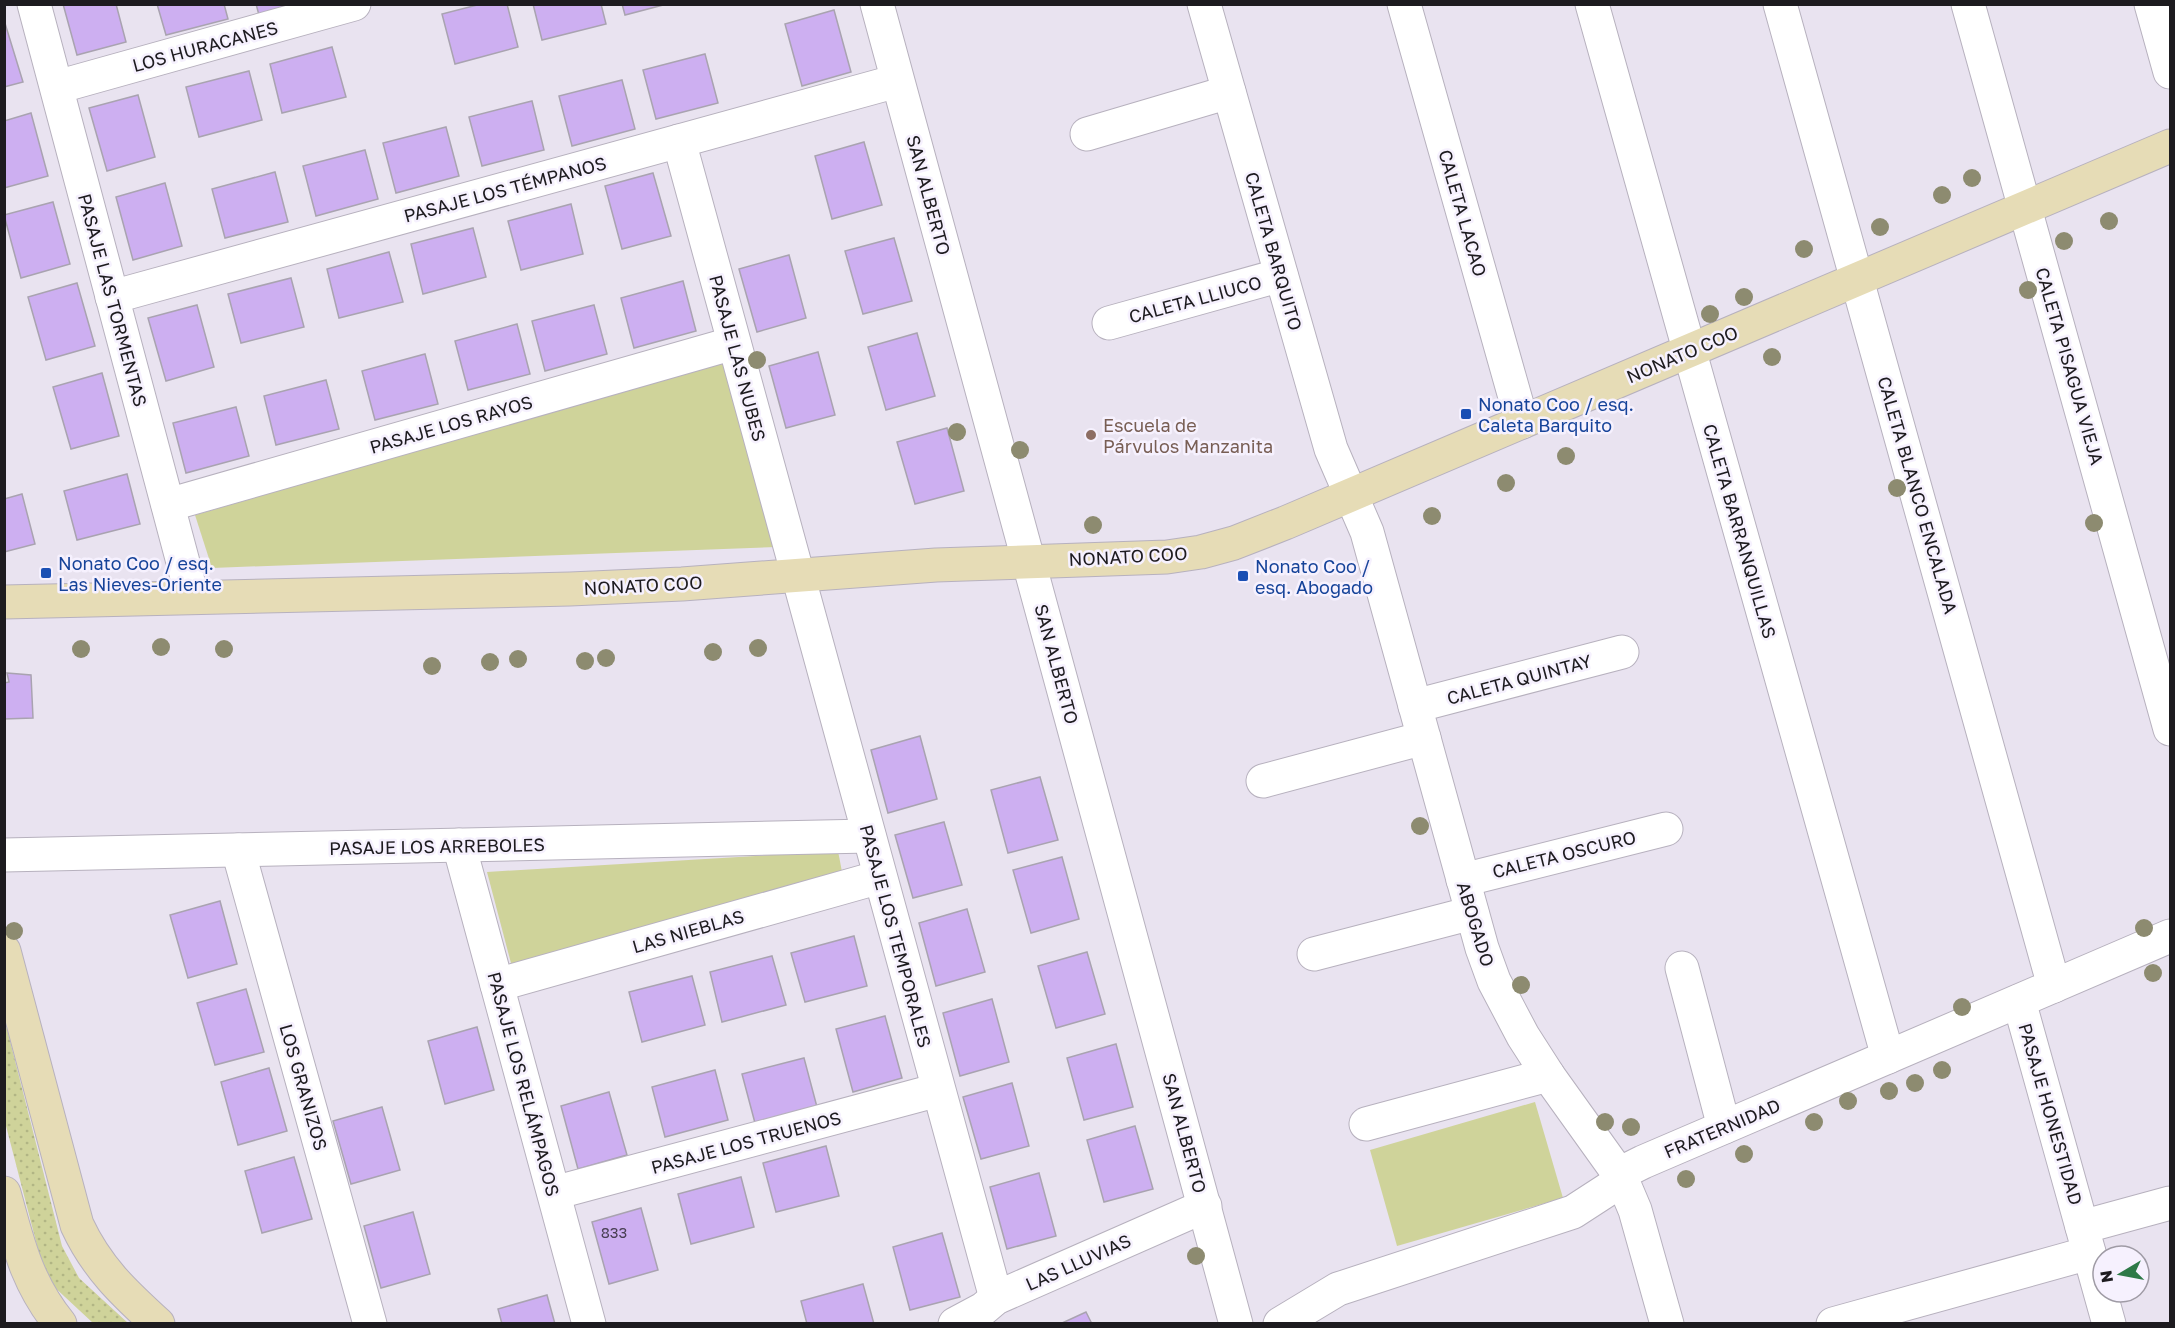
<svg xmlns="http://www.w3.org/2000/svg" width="2175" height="1328" font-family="'Golos Text',sans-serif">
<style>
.grass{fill:url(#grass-dots)}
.green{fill:#cfd39a}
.building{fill:#cdaff1;stroke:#a9a3b0;stroke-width:1.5}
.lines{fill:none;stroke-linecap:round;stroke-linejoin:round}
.street-casing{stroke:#b7b1be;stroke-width:35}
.secondary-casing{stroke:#b7b1be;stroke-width:35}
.street{stroke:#fff;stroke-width:33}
.secondary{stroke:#e6dcb6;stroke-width:33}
.tree{fill:#8d8b70}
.transit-dot{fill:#1a4fb4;stroke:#f6f1fe;stroke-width:2}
.education-dot{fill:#8d6e63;stroke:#f6f1fe;stroke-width:2}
.labels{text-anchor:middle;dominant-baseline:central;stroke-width:5;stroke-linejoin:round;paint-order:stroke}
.number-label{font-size:15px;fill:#494054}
.street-label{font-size:18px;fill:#1d1b1f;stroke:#f6f1fe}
.transit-label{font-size:18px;fill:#164399;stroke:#f6f1fe;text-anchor:start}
.education-label{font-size:18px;fill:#785e54;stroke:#f6f1fe;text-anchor:start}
</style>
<defs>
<pattern id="grass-dots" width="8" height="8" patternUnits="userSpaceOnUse" patternTransform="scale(1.5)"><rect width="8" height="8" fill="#cfd39a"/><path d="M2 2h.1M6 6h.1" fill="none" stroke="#b1b584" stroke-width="1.8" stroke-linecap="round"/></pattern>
</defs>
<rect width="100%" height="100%" fill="#e9e3f0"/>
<!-- grass -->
<polygon class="grass" points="4,1017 62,1246 79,1278 128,1323 93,1323 51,1284 40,1257 5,1122"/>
<!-- green -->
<g class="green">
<polygon points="725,361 776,547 212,568 195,515"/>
<polygon points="838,851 843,877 512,967 487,872"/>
<polygon points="1535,1102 1563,1198 1397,1246 1370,1150"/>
</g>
<!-- building -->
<g class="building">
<polygon points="63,4 116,4 126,42 77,55"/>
<polygon points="157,4 224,4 228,19 166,35"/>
<polygon points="256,4 299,4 259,15"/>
<polygon points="481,4 507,4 518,47 455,64 442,14"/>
<polygon points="533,4 601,4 606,24 542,40"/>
<polygon points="622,4 667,4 625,15"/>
<polygon points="834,10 851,72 802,86 785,24"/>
<polygon points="4,20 23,82 4,87"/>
<polygon points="332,47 346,97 282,113 270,64"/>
<polygon points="705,54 718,103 656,119 643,70"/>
<polygon points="249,71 262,120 199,137 186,87"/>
<polygon points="622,80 635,129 572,146 559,96"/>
<polygon points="138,95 155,157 107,171 89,108"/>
<polygon points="532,101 544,150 482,166 469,117"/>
<polygon points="31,113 48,176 4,188 4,121"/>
<polygon points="446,127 459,176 396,193 383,143"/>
<polygon points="864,142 882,205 832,219 815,156"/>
<polygon points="365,150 378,199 316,216 303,166"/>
<polygon points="275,172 288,222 225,238 212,189"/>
<polygon points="653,173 671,236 622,249 605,186"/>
<polygon points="165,183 182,246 133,260 116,197"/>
<polygon points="53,202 70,264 21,278 4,215"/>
<polygon points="571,204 583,254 521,270 508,221"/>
<polygon points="473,228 486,277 423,294 411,244"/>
<polygon points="894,238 912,301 863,314 845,251"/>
<polygon points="389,252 403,302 339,318 327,269"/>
<polygon points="789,255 806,318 757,332 739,269"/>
<polygon points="291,278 304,327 241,343 228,294"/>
<polygon points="683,281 696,331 634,348 621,298"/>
<polygon points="77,283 95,346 46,360 28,297"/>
<polygon points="197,305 214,367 166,381 148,318"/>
<polygon points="594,305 607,354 545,371 532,321"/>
<polygon points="517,324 530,374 468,390 455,341"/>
<polygon points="917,333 935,396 886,410 868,347"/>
<polygon points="818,352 835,415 786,428 769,366"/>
<polygon points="425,354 438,404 375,420 362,371"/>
<polygon points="102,373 119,436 71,449 53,387"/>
<polygon points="326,380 339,429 276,445 264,396"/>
<polygon points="236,407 249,456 186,473 173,423"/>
<polygon points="947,428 964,491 915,504 897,442"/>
<polygon points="127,474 140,524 77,540 64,491"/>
<polygon points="22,494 35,544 4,552 4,499"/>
<polygon points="7,673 31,675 33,718 4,719 4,683 9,682"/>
<polygon points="920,736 937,799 888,813 871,750"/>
<polygon points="1040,777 1058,840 1008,853 991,790"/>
<polygon points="944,822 962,885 913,898 895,835"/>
<polygon points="1062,857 1079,919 1031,933 1013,870"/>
<polygon points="220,901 237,964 188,978 170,915"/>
<polygon points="967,909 985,972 936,986 919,923"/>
<polygon points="854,936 867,986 805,1002 791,953"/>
<polygon points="1087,952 1105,1014 1056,1028 1038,966"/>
<polygon points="772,956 786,1005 722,1022 710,972"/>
<polygon points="692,976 705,1025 642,1042 629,992"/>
<polygon points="246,989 264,1052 215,1065 197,1003"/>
<polygon points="992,999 1009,1062 960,1076 943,1013"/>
<polygon points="885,1016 902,1078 853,1092 836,1029"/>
<polygon points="477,1027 494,1090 445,1104 428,1041"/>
<polygon points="1116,1044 1133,1107 1084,1120 1067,1058"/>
<polygon points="804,1058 817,1107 755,1123 742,1074"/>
<polygon points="269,1068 287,1131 238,1145 221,1082"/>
<polygon points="715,1070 728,1120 665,1137 652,1087"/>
<polygon points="1012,1083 1029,1146 981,1159 963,1097"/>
<polygon points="609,1092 627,1155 578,1169 561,1106"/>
<polygon points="382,1107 400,1170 351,1184 333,1121"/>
<polygon points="1135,1126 1153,1189 1104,1202 1087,1140"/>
<polygon points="826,1146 839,1196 776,1212 763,1163"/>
<polygon points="294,1157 312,1219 262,1233 245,1171"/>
<polygon points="1039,1173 1056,1236 1007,1249 990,1187"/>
<polygon points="741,1177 754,1227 691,1244 678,1194"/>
<polygon points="641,1208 658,1270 609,1284 592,1222"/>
<polygon points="413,1212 430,1274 381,1288 364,1226"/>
<polygon points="942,1233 960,1297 910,1310 893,1247"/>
<polygon points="863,1284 874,1324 807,1324 801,1301"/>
<polygon points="547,1295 555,1324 502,1324 498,1309"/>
<polygon points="1086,1312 1092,1324 1060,1324"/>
</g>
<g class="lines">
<!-- street casing -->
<g class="street-casing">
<g id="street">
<polyline points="34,4 192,596"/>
<polyline points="877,4 1236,1324"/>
<polyline points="1204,4 1331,449 1367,532 1482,948 1494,981 1523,1036 1548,1075 1621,1177 1635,1210 1667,1324"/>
<polyline points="1404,4 1522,422"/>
<polyline points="1592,4 1888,1057"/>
<polyline points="1780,4 2054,986"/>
<polyline points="1968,4 2170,729"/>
<polyline points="2151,4 2170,72"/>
<polyline points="57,87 354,4"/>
<polyline points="1087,134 1229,92"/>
<polyline points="679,141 996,1298"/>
<polyline points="112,297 897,81"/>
<polyline points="1109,323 1281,275"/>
<polyline points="168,505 734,343"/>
<polyline points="1415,706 1622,652"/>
<polyline points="1263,781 1424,738"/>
<polyline points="459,845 589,1324"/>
<polyline points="238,850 370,1324"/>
<polyline points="4,855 869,836"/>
<polyline points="1463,880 1666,829"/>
<polyline points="1314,954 1472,913"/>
<polyline points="1682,968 1724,1127"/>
<polyline points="497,985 880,877"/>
<polyline points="2019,1001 2109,1324"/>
<polyline points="1366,1124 1548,1075"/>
<polyline points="554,1193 938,1090"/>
<polyline points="2082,1227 2170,1203"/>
<polyline points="955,1324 983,1309 996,1298 1205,1206"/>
<polyline points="1280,1324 1338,1289 1573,1212 1610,1188 1629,1169 1643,1162 2170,936"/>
<polyline points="1833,1324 2089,1253"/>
</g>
</g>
<!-- secondary casing -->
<g class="secondary-casing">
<g id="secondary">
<polyline points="4,602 570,589 682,584 936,565 1167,557 1201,552 1234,543 1285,523 2170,146"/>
<path d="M4 951 77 1225C97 1268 124 1293 158 1324"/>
<path d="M4 1193C18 1243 26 1282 60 1324"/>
</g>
</g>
<!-- street -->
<use href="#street" class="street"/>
<!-- secondary -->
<use href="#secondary" class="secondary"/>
</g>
<!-- trees -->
<g class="tree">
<circle cx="1972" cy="178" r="9"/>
<circle cx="1942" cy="195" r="9"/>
<circle cx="2109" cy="221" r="9"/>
<circle cx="1880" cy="227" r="9"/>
<circle cx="2064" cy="241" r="9"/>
<circle cx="1804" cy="249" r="9"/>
<circle cx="2028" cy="290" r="9"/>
<circle cx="1744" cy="297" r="9"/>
<circle cx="1710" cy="314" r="9"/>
<circle cx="1772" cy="357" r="9"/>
<circle cx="757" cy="360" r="9"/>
<circle cx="957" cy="432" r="9"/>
<circle cx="1020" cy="450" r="9"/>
<circle cx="1566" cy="456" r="9"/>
<circle cx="1506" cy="483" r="9"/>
<circle cx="1897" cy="488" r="9"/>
<circle cx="1432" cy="516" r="9"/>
<circle cx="2094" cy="523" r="9"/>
<circle cx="1093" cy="525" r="9"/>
<circle cx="161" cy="647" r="9"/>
<circle cx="758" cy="648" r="9"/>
<circle cx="81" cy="649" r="9"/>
<circle cx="224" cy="649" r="9"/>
<circle cx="713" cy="652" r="9"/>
<circle cx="606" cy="658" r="9"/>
<circle cx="518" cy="659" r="9"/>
<circle cx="585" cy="661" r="9"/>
<circle cx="490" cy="662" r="9"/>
<circle cx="432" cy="666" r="9"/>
<circle cx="1420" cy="826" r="9"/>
<circle cx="2144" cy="928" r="9"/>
<circle cx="14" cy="931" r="9"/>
<circle cx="2153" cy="973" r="9"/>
<circle cx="1521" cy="985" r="9"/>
<circle cx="1962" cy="1007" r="9"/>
<circle cx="1942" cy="1070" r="9"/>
<circle cx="1915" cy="1083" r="9"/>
<circle cx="1889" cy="1091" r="9"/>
<circle cx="1848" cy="1101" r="9"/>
<circle cx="1605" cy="1122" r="9"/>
<circle cx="1814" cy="1122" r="9"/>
<circle cx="1631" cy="1127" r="9"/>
<circle cx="1744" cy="1154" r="9"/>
<circle cx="1686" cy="1179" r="9"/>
<circle cx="1196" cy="1256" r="9"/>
</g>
<!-- markers -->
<g class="transit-dot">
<rect x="1460" y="408" width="12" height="12" rx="3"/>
<rect x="40" y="567" width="12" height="12" rx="3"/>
<rect x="1237" y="570" width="12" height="12" rx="3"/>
</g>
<circle class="education-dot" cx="1091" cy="435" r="6"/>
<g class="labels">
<!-- number labels -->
<g class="number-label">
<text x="614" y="1232">833</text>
</g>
<!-- street labels -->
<g class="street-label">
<text transform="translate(205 46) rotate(-15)">LOS HURACANES</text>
<text transform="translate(505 189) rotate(-15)">PASAJE LOS TÉMPANOS</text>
<text transform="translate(929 195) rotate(75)">SAN ALBERTO</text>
<text transform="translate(1463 213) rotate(74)">CALETA LACAO</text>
<text transform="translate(1274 251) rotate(74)">CALETA BARQUITO</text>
<text transform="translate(1195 299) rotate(-15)">CALETA LLIUCO</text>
<text transform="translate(113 300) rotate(75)">PASAJE LAS TORMENTAS</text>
<text transform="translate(1682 354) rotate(-23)">NONATO COO</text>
<text transform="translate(738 358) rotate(75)">PASAJE LAS NUBES</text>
<text transform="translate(2070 366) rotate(74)">CALETA PISAGUA VIEJA</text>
<text transform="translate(451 424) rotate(-16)">PASAJE LOS RAYOS</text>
<text transform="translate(1918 495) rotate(74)">CALETA BLANCO ENCALADA</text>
<text transform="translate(1740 531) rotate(74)">CALETA BARRANQUILLAS</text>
<text transform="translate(1128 556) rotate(-3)">NONATO COO</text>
<text transform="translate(643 585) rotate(-3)">NONATO COO</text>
<text transform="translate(1057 664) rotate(75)">SAN ALBERTO</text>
<text transform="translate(1519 679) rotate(-15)">CALETA QUINTAY</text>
<text transform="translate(437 846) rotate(-1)">PASAJE LOS ARREBOLES</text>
<text transform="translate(1564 854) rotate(-14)">CALETA OSCURO</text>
<text transform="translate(1476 924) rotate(73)">ABOGADO</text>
<text transform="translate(688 931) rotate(-16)">LAS NIEBLAS</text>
<text transform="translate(896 936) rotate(75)">PASAJE LOS TEMPORALES</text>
<text transform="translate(524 1084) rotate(75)">PASAJE LOS RELÁMPAGOS</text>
<text transform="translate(304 1087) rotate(74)">LOS GRANIZOS</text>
<text transform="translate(2051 1114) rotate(74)">PASAJE HONESTIDAD</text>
<text transform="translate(1722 1128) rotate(-23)">FRATERNIDAD</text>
<text transform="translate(1185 1133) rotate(75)">SAN ALBERTO</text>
<text transform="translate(746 1142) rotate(-15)">PASAJE LOS TRUENOS</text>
<text transform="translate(1078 1262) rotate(-24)">LAS LLUVIAS</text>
</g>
<!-- transit labels -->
<g class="transit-label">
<text x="1478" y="404">Nonato Coo / esq.<tspan x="1478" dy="21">Caleta Barquito</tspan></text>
<text x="58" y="563">Nonato Coo / esq.<tspan x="58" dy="21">Las Nieves-Oriente</tspan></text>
<text x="1255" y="566">Nonato Coo /<tspan x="1255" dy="21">esq. Abogado</tspan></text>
</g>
<!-- education labels -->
<g class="education-label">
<text x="1103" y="425">Escuela de<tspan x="1103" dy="21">Párvulos Manzanita</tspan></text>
</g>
</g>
<!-- border -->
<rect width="2175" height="1328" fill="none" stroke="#1d1b1f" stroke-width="12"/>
<!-- north arrow -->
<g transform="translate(2121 1274) rotate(260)"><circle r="28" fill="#f6f1fe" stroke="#9f9ba5" stroke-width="1.5"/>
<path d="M0-4.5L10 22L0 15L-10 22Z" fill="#2d7947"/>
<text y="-9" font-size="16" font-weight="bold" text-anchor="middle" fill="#1d1b1f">N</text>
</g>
</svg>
